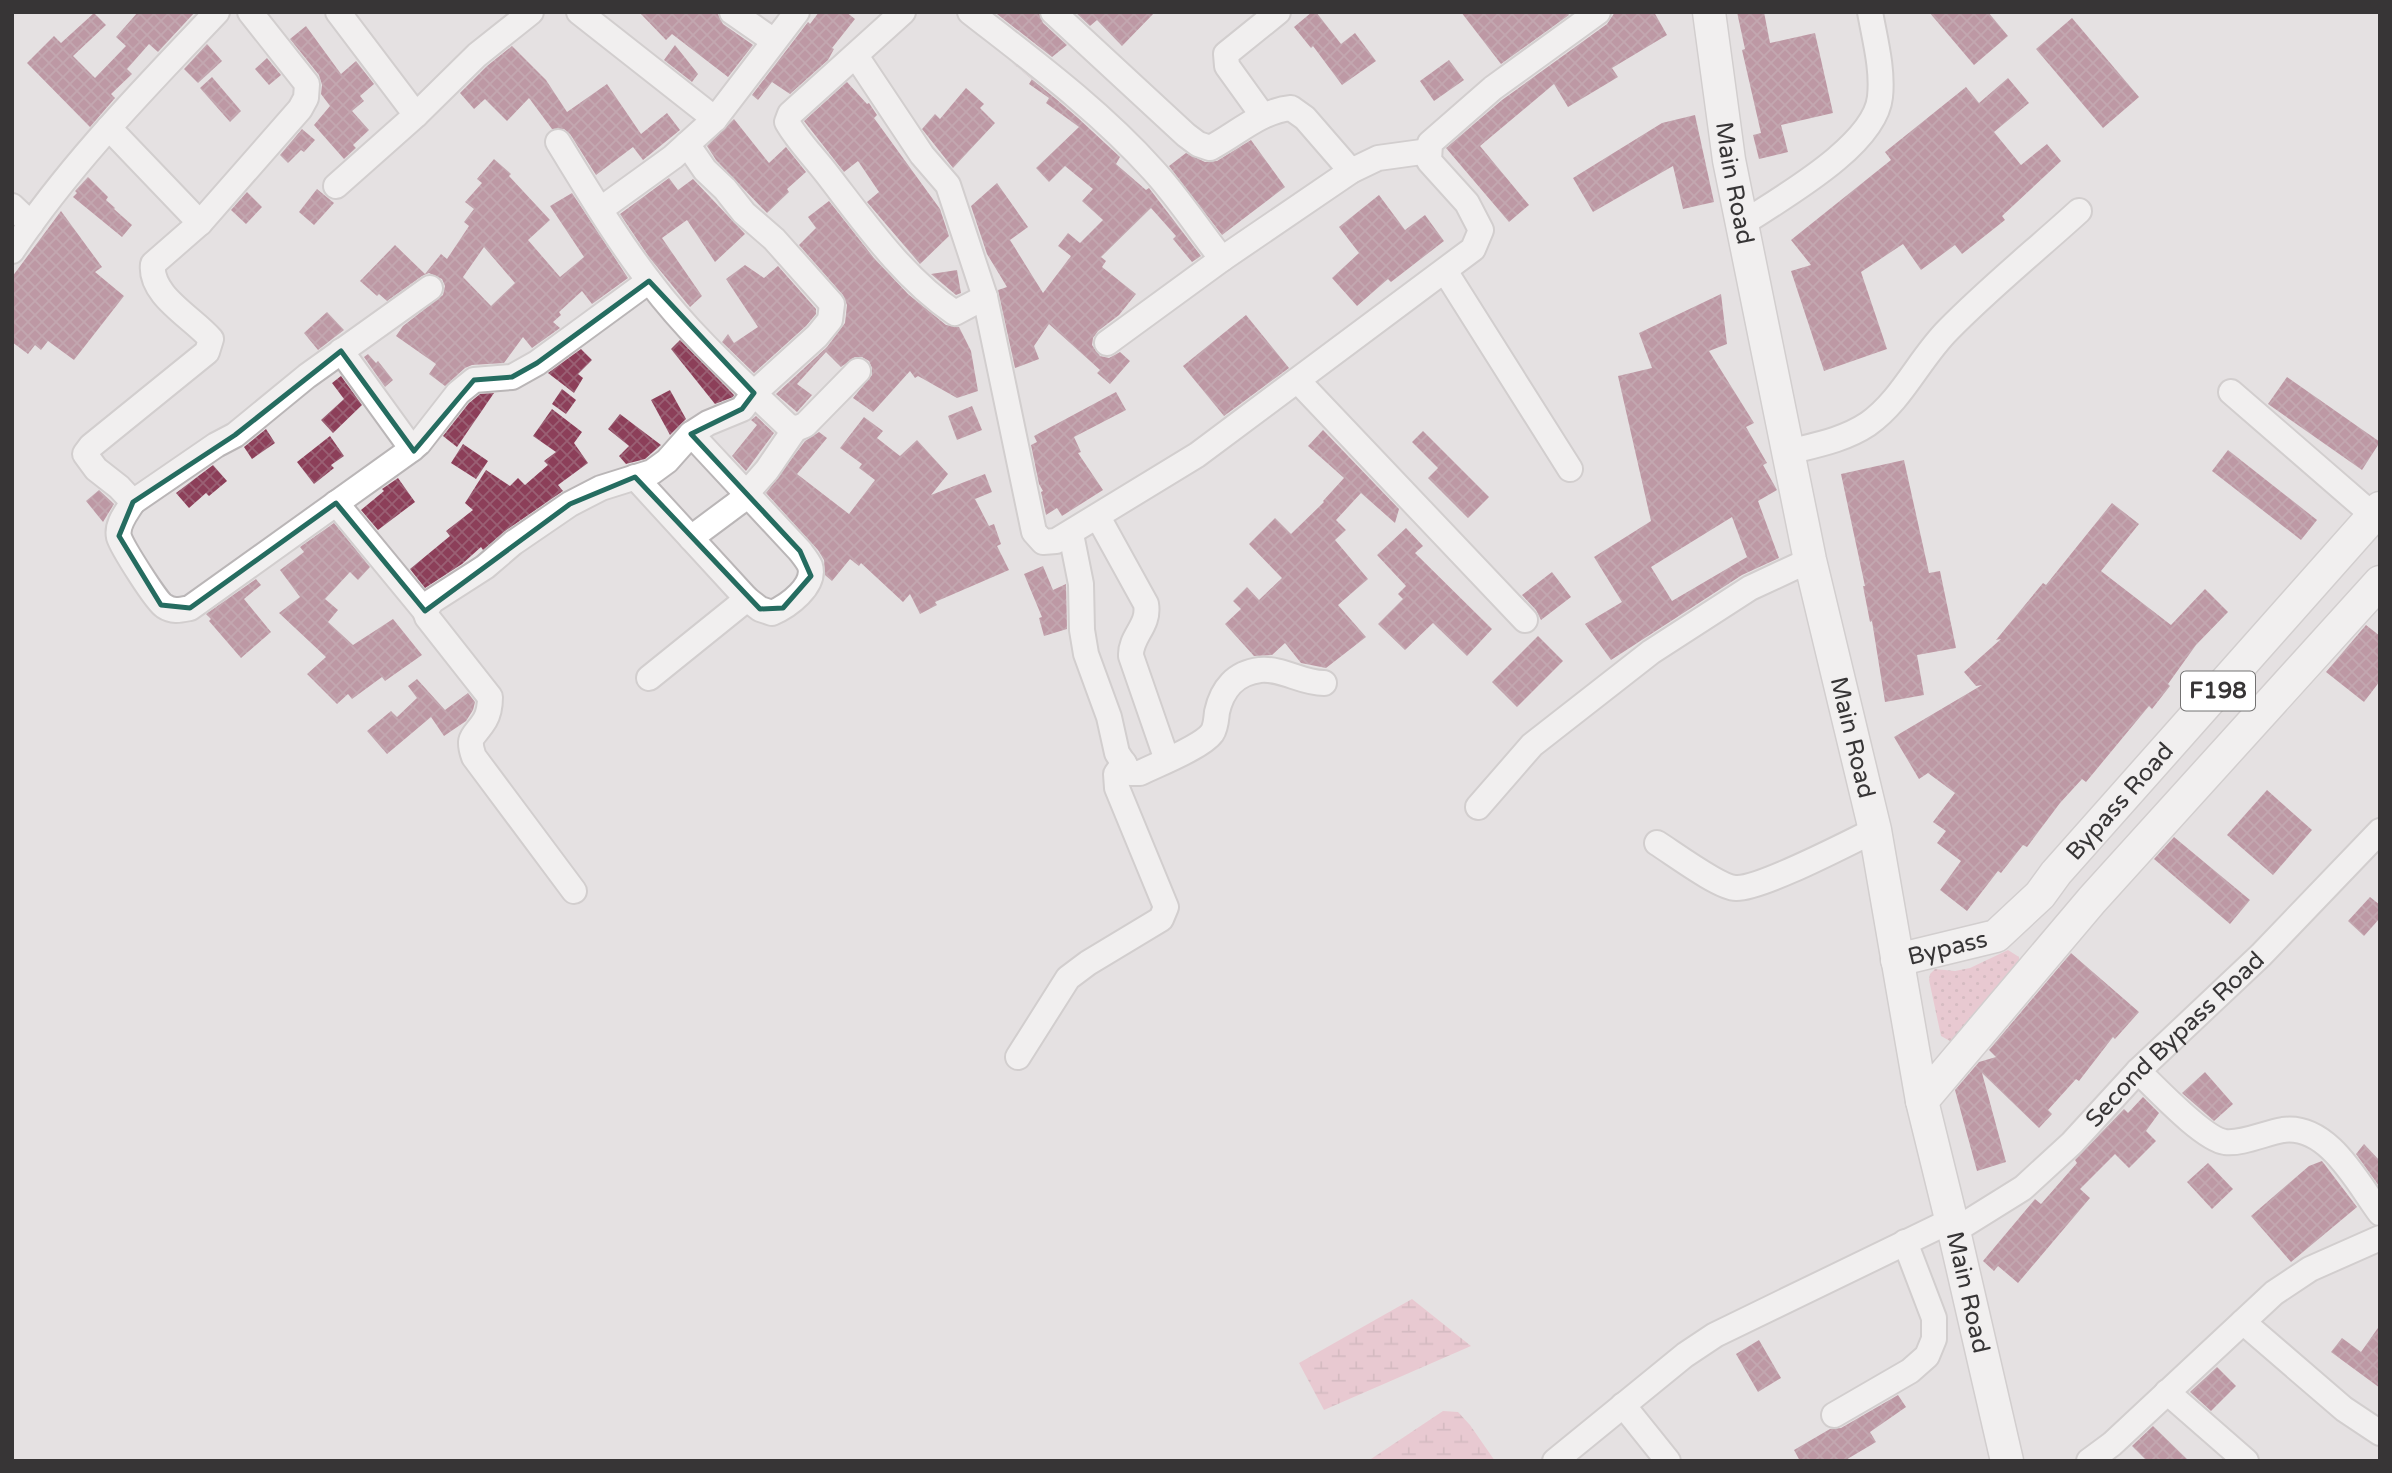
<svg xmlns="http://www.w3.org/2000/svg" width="2392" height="1473" font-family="'Varela Round',sans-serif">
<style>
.grass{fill:url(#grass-dots)}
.wetland{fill:url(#wetland-marsh)}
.building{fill:url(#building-cross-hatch);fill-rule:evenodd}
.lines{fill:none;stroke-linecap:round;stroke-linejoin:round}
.minor-casing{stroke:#bab6b7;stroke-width:28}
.major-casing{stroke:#bab6b7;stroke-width:35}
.minor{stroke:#fff;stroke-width:24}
.major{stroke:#fff;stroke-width:32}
.marked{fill:none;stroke:#256c60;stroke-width:5;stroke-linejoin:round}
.labels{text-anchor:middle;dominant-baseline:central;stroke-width:7;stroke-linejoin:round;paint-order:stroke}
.shield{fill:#fff;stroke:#737272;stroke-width:2}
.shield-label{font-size:23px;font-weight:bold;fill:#373536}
.street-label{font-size:24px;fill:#373536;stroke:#fff}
</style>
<defs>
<pattern id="grass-dots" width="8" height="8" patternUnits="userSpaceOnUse" patternTransform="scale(1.75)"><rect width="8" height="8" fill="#ecabbd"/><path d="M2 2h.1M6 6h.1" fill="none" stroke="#c08c9a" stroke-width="1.8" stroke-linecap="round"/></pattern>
<pattern id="wetland-marsh" width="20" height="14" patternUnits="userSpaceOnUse" patternTransform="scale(1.75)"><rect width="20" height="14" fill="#ecabbd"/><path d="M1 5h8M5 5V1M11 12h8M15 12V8" fill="none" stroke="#c08c9a"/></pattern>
<pattern id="building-cross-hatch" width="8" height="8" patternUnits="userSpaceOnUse" patternTransform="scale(1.75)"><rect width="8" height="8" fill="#8c3f59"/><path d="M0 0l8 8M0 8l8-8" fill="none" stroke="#9a6074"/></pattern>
</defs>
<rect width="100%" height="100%" fill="#e5e1e2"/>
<!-- grass -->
<polygon class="grass" points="2008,950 2019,957 2020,965 1956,1040 1950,1041 1941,1036 1929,980 1930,974 1935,969 1955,971 1970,968"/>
<!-- wetland -->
<g class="wetland">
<polygon points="1412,1299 1471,1346 1324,1410 1299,1363"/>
<polygon points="1443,1411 1458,1412 1470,1425 1495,1461 1368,1461"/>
</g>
<!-- building -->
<g class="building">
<polygon points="138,12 195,12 158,52 149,44 127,69 132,74 111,94 115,98 90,127 27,63 54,36 61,43 94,13 106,25 73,56 95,78 126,46 116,37"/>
<polygon points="639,12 717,12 723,24 753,45 728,77 672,34 666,40"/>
<polygon points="819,12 846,12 855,19 832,48 834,49 828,60 790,94 772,82 758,100 752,95 808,22 810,24"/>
<polygon points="998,12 1039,12 1043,23 1067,45 1052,57 997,14"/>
<polygon points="1075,12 1155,12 1122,46 1097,20 1090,26"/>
<polygon points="1312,12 1316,12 1341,44 1355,33 1376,61 1342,85 1313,46 1311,48 1294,27"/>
<polygon points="1461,12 1567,12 1569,15 1501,64"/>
<polygon points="1615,12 1654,12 1667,35 1612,68 1618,77 1568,107 1554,84 1480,146 1529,205 1509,222 1446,148 1502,100 1607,24"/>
<polygon points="1737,12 1764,12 1770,43 1815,33 1833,113 1781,125 1788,152 1759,159 1753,135 1761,133 1742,50 1745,49"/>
<polygon points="1929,12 1988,12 2008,36 1974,65"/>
<polygon points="2072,18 2139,97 2103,128 2036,49"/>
<polygon points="306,26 341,74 356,61 374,84 360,96 364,101 352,111 369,130 353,145 356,148 344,159 314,125 330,106 321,94 322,85 319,75 290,39"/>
<polygon points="207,44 222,61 198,83 184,69"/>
<polygon points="675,45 698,74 692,82 664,60"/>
<polygon points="512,46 546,80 567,112 607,84 641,134 667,113 680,130 643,160 633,147 596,175 570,134 564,129 552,129 529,98 507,121 485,99 474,109 460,93 487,66"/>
<polygon points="267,58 281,75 269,85 255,69"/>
<polygon points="1449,60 1464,80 1434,101 1420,81"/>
<polygon points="1012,63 1056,99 1078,118 1120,157 1116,164 1146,190 1149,188 1201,256 1192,262 1173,239 1176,236 1151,208 1101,257 1106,261 1102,267 1136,294 1119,315 1098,331 1093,338 1092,345 1100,356 1109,358 1120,352 1130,361 1110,384 1097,373 1100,370 1049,324 1034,346 1039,359 1015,368 998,290 1007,287 987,254 971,206 997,183 1028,227 1010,240 1043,293 1071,256 1058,246 1068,233 1080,243 1103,220 1082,201 1093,189 1065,166 1049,182 1036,168 1079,127 1046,103 1049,98 1029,84 1032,79"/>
<polygon points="212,77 241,111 230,122 200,88"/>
<polygon points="2008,78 2029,103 1994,132 2021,165 2047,144 2061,161 2002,216 2005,220 1962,254 1955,245 1921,270 1903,244 1861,272 1887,349 1824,371 1791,271 1811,265 1791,240 1891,160 1885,152 1966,87 1979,103"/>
<polygon points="847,82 867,104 869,103 877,115 874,118 940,209 949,236 920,264 867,202 879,192 858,161 844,172 804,121"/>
<polygon points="966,88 984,104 980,108 995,123 953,168 922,129 935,114 940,119"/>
<polygon points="1695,115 1714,202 1683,209 1673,166 1593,212 1573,178 1662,123"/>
<polygon points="734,119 769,163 786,147 806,172 787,189 789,192 767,213 716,160 707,146"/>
<polygon points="302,129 315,140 304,152 301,150 288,163 280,155"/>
<polygon points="1251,140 1285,187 1222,235 1169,166 1186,153 1205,162 1217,161"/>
<path d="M494 159 511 174 509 176 550 220 528 240 560 277 584 257 550 206 572 193 628 278 592 304 582 291 559 312 561 315 553 322 560 328 532 348 523 337 504 363 472 365 465 368 445 386 429 374 436 364 396 336 403 326 443 295 445 286 442 279 429 273 422 276 387 301 379 294 377 296 360 281 395 245 425 274 441 254 447 259 469 226 464 222 474 209 465 202 482 183 477 179ZM484 247 515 283 491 306 463 277Z"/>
<polygon points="88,177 108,197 106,200 115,208 114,209 132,225 122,237 73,197 77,193 75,191"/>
<polygon points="669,178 678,190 693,179 745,234 715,262 687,220 662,238 702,296 690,307 649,257 620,214"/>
<polygon points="317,189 334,203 314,225 299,212"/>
<polygon points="247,192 262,207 246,224 231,210"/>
<polygon points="1379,195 1405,230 1425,215 1444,241 1391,282 1388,279 1357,306 1332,278 1359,253 1339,227"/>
<polygon points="829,201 874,258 908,294 946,325 959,327 971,351 978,391 957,398 918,376 915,378 910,371 873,412 853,398 872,375 872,368 869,361 862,357 855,357 841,367 826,352 797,384 812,395 797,412 776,394 827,347 845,323 847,305 843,295 799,245 816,228 808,217"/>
<polygon points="61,211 102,267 95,272 124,296 74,360 48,341 41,350 35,345 28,354 12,342 12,277"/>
<polygon points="745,265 764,278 778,266 816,309 816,314 806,326 754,373 722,342 728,334 734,343 758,327 726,279"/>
<polygon points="957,270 961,293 956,295 931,274"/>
<path d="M1721 294 1727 344 1709 351 1754 423 1746 427 1767 463 1763 465 1777 490 1758 501 1779 558 1742 575 1611 660 1585 624 1622 602 1594 557 1651 521 1618 376 1652 368 1639 333ZM1732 517 1747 557 1672 601 1651 567Z"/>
<polygon points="327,312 344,330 318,350 304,333"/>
<polygon points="1246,315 1289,368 1224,416 1183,366"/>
<polygon points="680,340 734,395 733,397 715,404 671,349"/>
<polygon points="581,349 592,360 578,374 583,378 574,393 548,373"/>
<polygon points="368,354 376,363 378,361 393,380 385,387 364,357"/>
<polygon points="341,376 362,405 333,433 321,420 344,399 332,383"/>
<polygon points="2287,377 2380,442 2362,470 2268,404"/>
<polygon points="562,389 576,400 566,414 552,404"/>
<polygon points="670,390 686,419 670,435 651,400"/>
<polygon points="1116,392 1126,410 1074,437 1081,452 1078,453 1103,490 1062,516 1057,508 1046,515 1041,492 1043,491 1039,484 1031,445 1037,442 1034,436"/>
<polygon points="494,393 457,447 443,436 469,403 480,394"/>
<polygon points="972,406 982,430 957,440 948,416"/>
<polygon points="552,409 582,432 574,443 588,463 558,485 563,491 505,531 483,550 481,547 462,564 425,588 410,569 450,536 446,531 473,510 465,503 486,470 510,486 518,478 525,485 548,465 544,461 556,452 533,436"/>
<polygon points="620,414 661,445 645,459 626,464 619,456 629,446 608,429"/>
<polygon points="756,416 774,433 746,471 732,456 757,425 751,420"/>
<polygon points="864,417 883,431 877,438 900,456 917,440 948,474 931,495 985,474 992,492 975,499 989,526 994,524 1001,544 997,546 1009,570 935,602 937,605 920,614 910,594 903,602 861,563 859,566 850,559 832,581 825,575 824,560 818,550 766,493 805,441 819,432 827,438 797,474 849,514 875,480 859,468 862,464 840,448"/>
<polygon points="266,429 275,443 252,459 244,447"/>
<polygon points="1323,430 1399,509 1395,523 1361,493 1336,520 1346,530 1335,540 1368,579 1338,605 1366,637 1326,668 1301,663 1285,643 1272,655 1254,656 1225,624 1241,609 1233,601 1247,587 1259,600 1282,578 1249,544 1275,518 1291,534 1324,502 1323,501 1344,478 1308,446"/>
<polygon points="1423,431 1489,497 1468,518 1428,478 1438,468 1412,442"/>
<polygon points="330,436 344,456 331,465 334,468 314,484 297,462"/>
<polygon points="463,444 488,461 476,479 451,463"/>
<polygon points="2228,450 2317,520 2301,540 2212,471"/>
<polygon points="1904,460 1929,573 1940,571 1956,648 1917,655 1924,695 1885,702 1872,621 1870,622 1863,586 1865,586 1841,474"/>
<polygon points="213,465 227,481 209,496 206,493 189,508 176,493"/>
<polygon points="398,478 415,502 378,530 361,510 384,491 382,489"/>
<polygon points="99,490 114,504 103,522 86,501"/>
<polygon points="2112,503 2139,524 2101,571 2171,625 2205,589 2228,612 2196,645 2168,684 2170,686 2152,709 2149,706 2086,782 2082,779 2060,803 2027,847 2023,845 2001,873 1998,871 1967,911 1940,890 1961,861 1937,843 1946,831 1933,822 1955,793 1928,773 1919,779 1894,737 1982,685 1976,686 1964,672 2001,639 1996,640 2043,583 2046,585"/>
<polygon points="334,523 370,567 358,580 350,572 325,599 338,610 328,622 353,645 393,619 422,655 385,681 382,677 352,699 348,694 337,704 307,674 326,657 279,613 300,597 280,570 304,552 300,547"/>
<polygon points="1406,528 1423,546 1415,553 1492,629 1467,656 1433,623 1405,650 1378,624 1403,599 1398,594 1406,586 1377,555"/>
<polygon points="1043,566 1053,590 1066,584 1067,629 1044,636 1039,618 1042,617 1024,574"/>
<polygon points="1552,572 1571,597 1541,620 1536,610 1522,595"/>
<polygon points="256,579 261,585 244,599 271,632 241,658 209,621 211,619 206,614"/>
<polygon points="2366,625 2380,636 2380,681 2364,702 2326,672"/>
<polygon points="1538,636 1563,661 1517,707 1492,682"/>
<polygon points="417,679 445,710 468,693 475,702 473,710 466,721 444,736 431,717 387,754 367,731 391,711 397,717 417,698 408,686"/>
<polygon points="2267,790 2312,830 2273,875 2227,835"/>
<polygon points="2174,837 2250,900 2230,924 2154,859"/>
<polygon points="2370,897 2380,905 2380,918 2364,936 2348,921"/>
<polygon points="2071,953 2139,1012 2115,1039 2113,1037 2079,1081 2076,1079 2048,1110 2052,1114 2039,1128 1982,1073 2006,1162 1977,1171 1955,1090 1979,1062 1996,1057 1989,1050"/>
<polygon points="2205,1072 2233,1104 2214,1121 2182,1093"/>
<polygon points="2143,1097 2159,1113 2146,1131 2156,1141 2129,1168 2115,1154 2080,1189 2090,1198 2018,1283 1998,1266 1994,1271 1983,1261 2035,1199 2041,1204 2077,1163 2075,1160 2124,1109 2128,1113"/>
<polygon points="2364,1144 2380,1161 2379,1186 2356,1154"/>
<polygon points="2322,1161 2357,1207 2291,1262 2251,1216 2309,1166"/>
<polygon points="2208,1163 2233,1189 2212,1209 2187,1182"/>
<polygon points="2380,1325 2380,1388 2331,1352 2342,1338 2361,1352"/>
<polygon points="1759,1340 1781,1378 1758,1392 1736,1354"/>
<polygon points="2217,1367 2236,1386 2211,1411 2190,1392"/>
<polygon points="1898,1395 1906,1407 1870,1432 1876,1442 1844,1461 1800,1461 1794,1450 1830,1429 1841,1428"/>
<polygon points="2153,1426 2189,1461 2147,1461 2132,1446"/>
</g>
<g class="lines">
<!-- minor casing -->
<g class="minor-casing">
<g id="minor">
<polyline points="338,12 416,115 477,55 531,12"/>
<polyline points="579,12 715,119"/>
<polyline points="732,12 774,41"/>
<path d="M903 12 790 114 787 122C797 140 814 157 827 174 865 223 903 278 955 313L985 297"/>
<path d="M970 12C1034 62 1099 110 1153 170 1178 197 1199 230 1222 259"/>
<path d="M1053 12 1186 135 1198 144 1210 148C1237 134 1260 111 1291 108L1305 118 1351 171"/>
<polyline points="856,56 922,155 948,185 985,297 1034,532 1043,542 1056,541 1197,455 1473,249 1481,230 1467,203 1429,161 1430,143 1493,88 1598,12"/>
<polyline points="1263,116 1227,66 1226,54 1278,12"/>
<path d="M109 128 200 223 153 264C149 295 192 317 211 339L207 352 91 446 85 454 96 469 119 487 133 502C127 512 116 524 119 537 122 547 156 601 164 606 173 612 180 610 190 608L412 449 419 443 458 393 474 380 512 377 537 363 649 281"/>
<path d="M558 142C587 189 616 238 650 282 690 335 739 379 787 425L795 429 805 425 858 371"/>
<polyline points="336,186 416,115"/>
<polyline points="12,206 31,224"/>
<polyline points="601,209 673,157 715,119 797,12"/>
<polyline points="200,223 300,109 306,98 307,84 250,12"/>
<path d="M1742 224C1781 198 1875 146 1880 97 1883 69 1875 40 1870 12"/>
<path d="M12 251C70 164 145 88 217 12"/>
<polyline points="1445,271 1570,469"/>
<polyline points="1107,343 1222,259 1351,171 1378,158 1429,151"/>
<polyline points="341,351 412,449"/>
<polyline points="1298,381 1525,620"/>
<polyline points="2231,392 2374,516"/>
<path d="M1788 452C1816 445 1844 440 1868 424 1902 400 1919 359 1948 330 1989 288 2035 251 2079 211"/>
<path d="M635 477 747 599 760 609 772 613C788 606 816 586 810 566 808 561 803 555 800 551L691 434"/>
<polyline points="133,502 216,445 235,435 307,376 430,288"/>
<polyline points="336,503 425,611"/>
<path d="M1098 517 1146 604C1150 626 1130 636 1131 656L1167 760"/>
<path d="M1071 534 1081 584 1082 630 1086 654 1109 717 1117 753 1130 773H1140C1156 765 1202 747 1212 733 1216 727 1216 720 1217 712 1222 689 1235 673 1260 670 1283 668 1301 683 1324 683"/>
<polyline points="691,538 738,503 767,470 795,429"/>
<polyline points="649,678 747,599"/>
<polyline points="1478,807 1532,745 1651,652 1750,588 1810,560"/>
<path d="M1657 843C1673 853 1720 888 1736 888 1761 889 1848 843 1875 830"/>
<path d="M574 891 474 757C466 735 475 737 485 720 489 713 490 705 490 697L427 617 425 611 432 601 485 567 513 543 570 504 601 488 652 472 667 461 691 434 708 423 742 409 754 393 817 336 830 320 832 304 774 239 744 213 725 189 705 170 687 144"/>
<polyline points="1018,1057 1068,978 1088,963 1161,919 1166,907 1117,788 1116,774 1124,763"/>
<path d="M2138 1071C2156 1088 2203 1139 2225 1142 2243 1144 2265 1133 2283 1130 2328 1124 2357 1182 2380 1213"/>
<path id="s1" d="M1954 1231 2023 1188 2072 1143 2138 1071 2261 955 2380 831"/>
<polyline points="2243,1322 2344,1409 2380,1433"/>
<polyline points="2167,1392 2246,1461"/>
<polyline points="1623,1405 1668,1461"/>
<polyline points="1834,1415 1910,1371 1927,1356 1934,1339 1934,1318 1905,1242"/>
<polyline points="1555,1461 1685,1355 1715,1335 1952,1220"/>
<polyline points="2089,1461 2112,1444 2274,1293 2310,1269 2380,1238"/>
</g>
</g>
<!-- major casing -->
<g class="major-casing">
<g id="major">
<path id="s2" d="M1709 12 1729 160 1810 560 1875 830 1922 1101 1954 1231 2007 1461"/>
<path id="s3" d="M1897 960 1996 936 2040 895 2056 873 2380 508"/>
<polyline points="1922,1101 2092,900 2380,582"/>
</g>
</g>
<!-- minor -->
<use href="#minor" class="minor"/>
<!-- major -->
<use href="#major" class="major"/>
</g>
<!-- marked area -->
<path d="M0 0H2392V1473H0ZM649 281 754 393 742 409 691 434 800 551 811 576 783 608 760 609 635 477 570 504 425 611 336 503 190 608 161 605 119 536 133 502 235 435 341 351 414 451 474 380 512 377 537 363Z" fill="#e5e1e2" fill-opacity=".55" fill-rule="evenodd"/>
<path class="marked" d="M649 281 754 393 742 409 691 434 800 551 811 576 783 608 760 609 635 477 570 504 425 611 336 503 190 608 161 605 119 536 133 502 235 435 341 351 414 451 474 380 512 377 537 363Z"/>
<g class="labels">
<!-- shield labels -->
<rect class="shield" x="2181" y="671.5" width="74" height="39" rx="5"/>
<g class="shield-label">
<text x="2218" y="691">F198</text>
</g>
<!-- street labels -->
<g class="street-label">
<text stroke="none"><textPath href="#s2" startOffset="173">Main Road</textPath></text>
<text stroke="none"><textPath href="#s2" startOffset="740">Main Road</textPath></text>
<text stroke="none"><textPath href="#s3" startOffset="285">Bypass Road</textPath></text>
<text stroke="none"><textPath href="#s3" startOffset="52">Bypass</textPath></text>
<text stroke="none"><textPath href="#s1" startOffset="294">Second Bypass Road</textPath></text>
<text stroke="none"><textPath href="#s2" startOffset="1307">Main Road</textPath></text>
</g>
</g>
<!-- border -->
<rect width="2392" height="1473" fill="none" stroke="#373536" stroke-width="28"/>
</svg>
